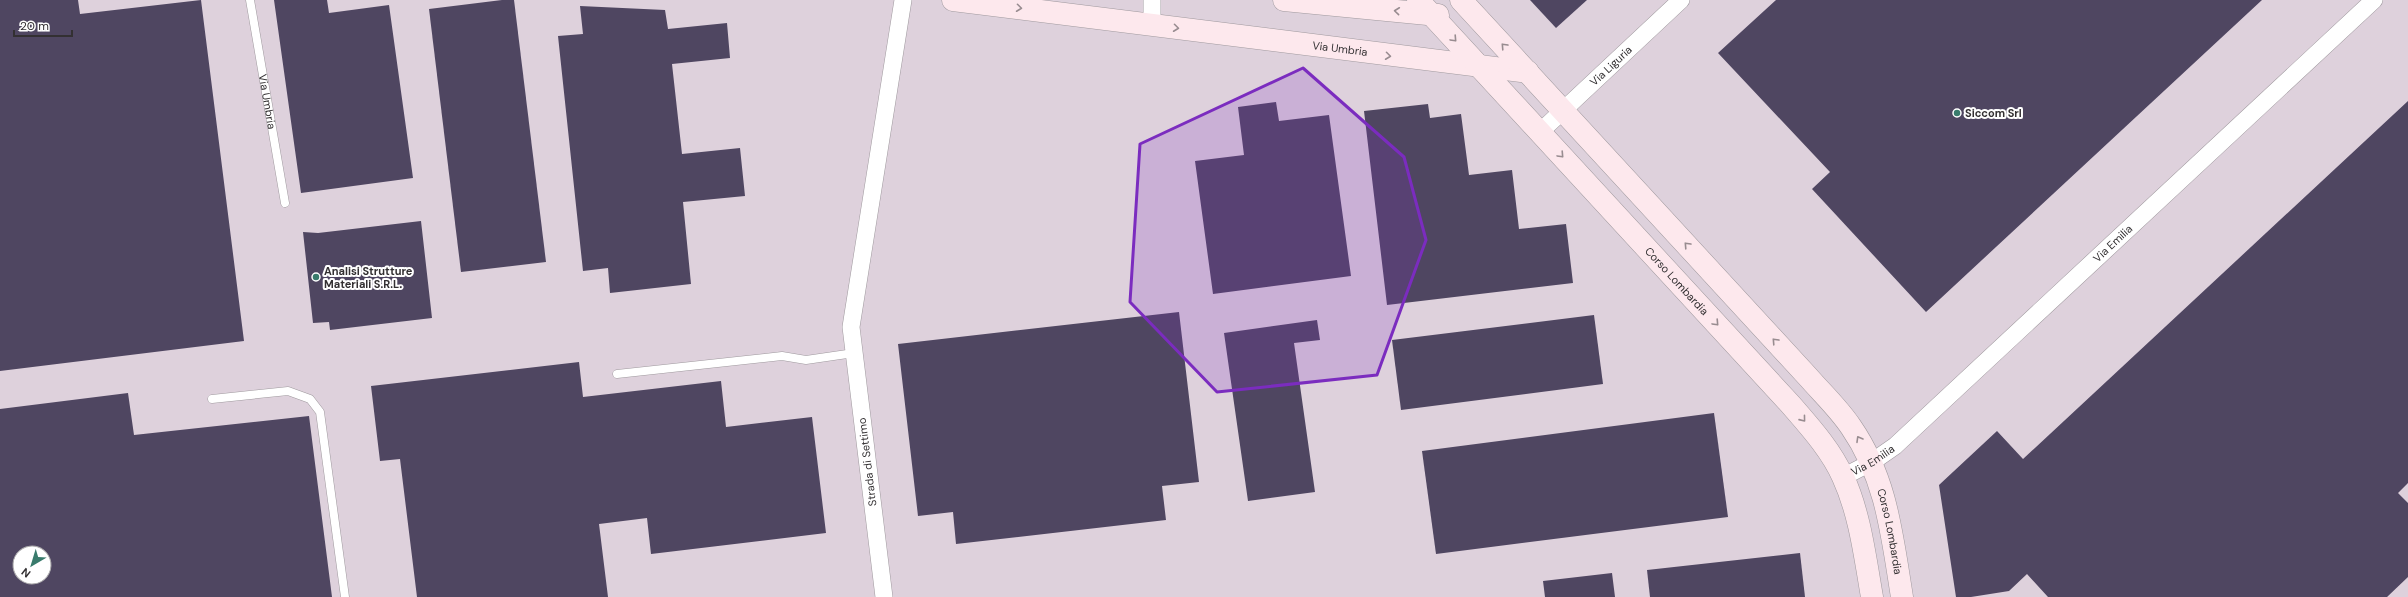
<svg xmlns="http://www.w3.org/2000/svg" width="2408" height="597" font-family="'DM Sans',sans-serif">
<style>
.built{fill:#ded1dc;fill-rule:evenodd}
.building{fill:#4f4661;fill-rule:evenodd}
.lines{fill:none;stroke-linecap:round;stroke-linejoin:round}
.lane-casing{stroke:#9f999e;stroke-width:9}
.street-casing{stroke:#9f999e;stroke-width:18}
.secondary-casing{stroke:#9f999e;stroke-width:23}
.lane{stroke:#fff;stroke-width:8}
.street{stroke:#fff;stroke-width:17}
.secondary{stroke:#fde8ed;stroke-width:22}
.oneway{stroke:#988c90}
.marked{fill:#7b2cbf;fill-opacity:0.2;stroke:#7b2cbf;stroke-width:3;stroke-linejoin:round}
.poi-dot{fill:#397b6c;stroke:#fff;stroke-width:1.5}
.labels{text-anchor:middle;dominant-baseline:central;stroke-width:4;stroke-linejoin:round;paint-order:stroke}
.street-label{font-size:11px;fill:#333032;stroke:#fff}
.poi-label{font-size:11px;font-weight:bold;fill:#333032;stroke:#fff;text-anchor:start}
</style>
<rect width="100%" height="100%" fill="#e4dee3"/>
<!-- built -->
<path class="built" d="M0 0H2408V597H0ZM20 553H44V577H20Z"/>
<!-- building -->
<g class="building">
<polygon points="0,0 78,0 80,14 201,0 244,341 0,371"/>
<polygon points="274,0 327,0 329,13 389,5 413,178 301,193"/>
<polygon points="502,0 514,0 546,262 461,272 429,9"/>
<polygon points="1530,0 1587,0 1556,28"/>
<polygon points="1776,0 2262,0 1926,312 1812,189 1830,172 1718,53"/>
<polygon points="580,6 665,10 668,29 727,23 730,58 672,64 682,154 740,148 745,196 683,202 691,284 610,293 608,268 583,271 558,36 583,34"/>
<polygon points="2408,101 2408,483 2398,493 2408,503 2408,577 2387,597 2048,597 2027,574 2009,591 1971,597 1956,597 1939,485 1997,431 2023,459"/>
<polygon points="1276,102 1279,121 1329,115 1351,276 1213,294 1195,161 1244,155 1238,107"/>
<polygon points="1428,104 1430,118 1461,114 1469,175 1512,170 1519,229 1566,224 1573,283 1387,305 1364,111"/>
<polygon points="421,221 432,318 330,330 329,322 313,323 303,232 318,233"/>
<polygon points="1179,312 1199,482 1162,486 1166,520 956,544 953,512 918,516 898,344"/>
<polygon points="1594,315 1603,384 1401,410 1392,340"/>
<polygon points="1317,320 1320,340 1294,343 1315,492 1248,501 1224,333"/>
<polygon points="579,362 583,397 721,381 726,427 812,417 826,533 651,554 647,518 599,524 608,597 417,597 400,459 380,461 371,386"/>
<path d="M128 393 134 435 309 416 332 597H0V409ZM20 553H44V577H20Z"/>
<polygon points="1714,413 1728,517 1436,554 1422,451"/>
<polygon points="1800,553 1805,597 1650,597 1647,570"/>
<polygon points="1612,573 1615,597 1545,597 1543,581"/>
</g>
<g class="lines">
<!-- lane casing -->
<g class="lane-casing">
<g id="lane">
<path id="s1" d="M250 0 285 203"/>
<polyline points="617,374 782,356 806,360 854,353"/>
<polyline points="212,399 288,391 310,399 320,412 345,597"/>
</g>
</g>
<!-- street casing -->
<g class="street-casing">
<g id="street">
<polyline points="1152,0 1152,25"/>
<path id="s2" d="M1540 132 1681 0"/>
<path id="s3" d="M1843 477 1872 462 1895 446 2374 0"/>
<polyline points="884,597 851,327 903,0"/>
</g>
</g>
<!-- secondary casing -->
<g class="secondary-casing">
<g id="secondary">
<path id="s4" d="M953 0 1528 72"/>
<polyline points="1284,0 1438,15"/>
<path id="s5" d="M1418 0 1791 405C1810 427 1831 450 1843 477 1860 514 1865 557 1872 597"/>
<path id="s6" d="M1461 0 1809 378C1823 394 1839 409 1851 427 1887 479 1892 536 1902 597"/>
</g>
</g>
<!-- lane -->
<use href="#lane" class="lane"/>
<!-- street -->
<use href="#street" class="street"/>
<!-- secondary -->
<use href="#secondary" class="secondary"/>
</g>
<!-- one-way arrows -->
<defs><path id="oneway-chevron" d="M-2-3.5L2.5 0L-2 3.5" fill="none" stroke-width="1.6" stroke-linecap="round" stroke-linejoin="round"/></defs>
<g class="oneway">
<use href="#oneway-chevron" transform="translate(1019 8) rotate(7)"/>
<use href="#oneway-chevron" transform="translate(1397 11) rotate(-174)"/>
<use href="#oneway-chevron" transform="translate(1176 28) rotate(7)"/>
<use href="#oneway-chevron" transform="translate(1454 39) rotate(47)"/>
<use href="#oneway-chevron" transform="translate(1504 46) rotate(-133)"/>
<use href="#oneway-chevron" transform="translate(1388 56) rotate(7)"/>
<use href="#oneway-chevron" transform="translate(1561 155) rotate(47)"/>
<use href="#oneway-chevron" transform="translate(1687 245) rotate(-133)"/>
<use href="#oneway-chevron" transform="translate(1716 323) rotate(47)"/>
<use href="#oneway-chevron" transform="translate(1775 341) rotate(-133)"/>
<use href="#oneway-chevron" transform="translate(1803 419) rotate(51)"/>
<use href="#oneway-chevron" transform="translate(1859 439) rotate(-120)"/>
</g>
<!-- marked area -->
<path class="marked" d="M1303 68 1404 157 1426 240 1377 375 1217 392 1130 302 1140 144Z"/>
<!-- markers -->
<g class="poi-dot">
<circle cx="1957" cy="113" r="4"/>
<circle cx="316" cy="277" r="4"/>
</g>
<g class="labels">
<!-- street labels -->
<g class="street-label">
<text stroke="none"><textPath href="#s4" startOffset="390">Via Umbria</textPath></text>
<text stroke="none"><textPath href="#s2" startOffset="97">Via Liguria</textPath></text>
<text stroke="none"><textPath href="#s1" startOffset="103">Via Umbria</textPath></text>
<text stroke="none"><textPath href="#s3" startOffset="358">Via Emilia</textPath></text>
<text stroke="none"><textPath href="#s5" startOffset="382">Corso Lombardia</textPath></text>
<text stroke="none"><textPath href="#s3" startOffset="34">Via Emilia</textPath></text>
<text transform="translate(867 462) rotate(-97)">Strada di Settimo</text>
<text stroke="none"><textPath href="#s6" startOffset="691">Corso Lombardia</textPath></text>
</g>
<!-- poi labels -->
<g class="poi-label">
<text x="1965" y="113">Siccom Srl</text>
<text x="324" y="271">Analisi Strutture<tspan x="324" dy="13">Materiali S.R.L.</tspan></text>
</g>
</g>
<!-- north arrow -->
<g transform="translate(32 565) rotate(218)"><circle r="19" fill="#ffffff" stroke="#adacad"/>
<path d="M0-3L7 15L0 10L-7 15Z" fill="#397b6c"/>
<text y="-6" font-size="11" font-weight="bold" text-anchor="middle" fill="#333032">N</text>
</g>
<!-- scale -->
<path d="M14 30v6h58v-6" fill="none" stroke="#333032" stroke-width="2"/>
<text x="20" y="30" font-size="12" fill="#333032" stroke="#ffffff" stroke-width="3" paint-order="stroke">20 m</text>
</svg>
